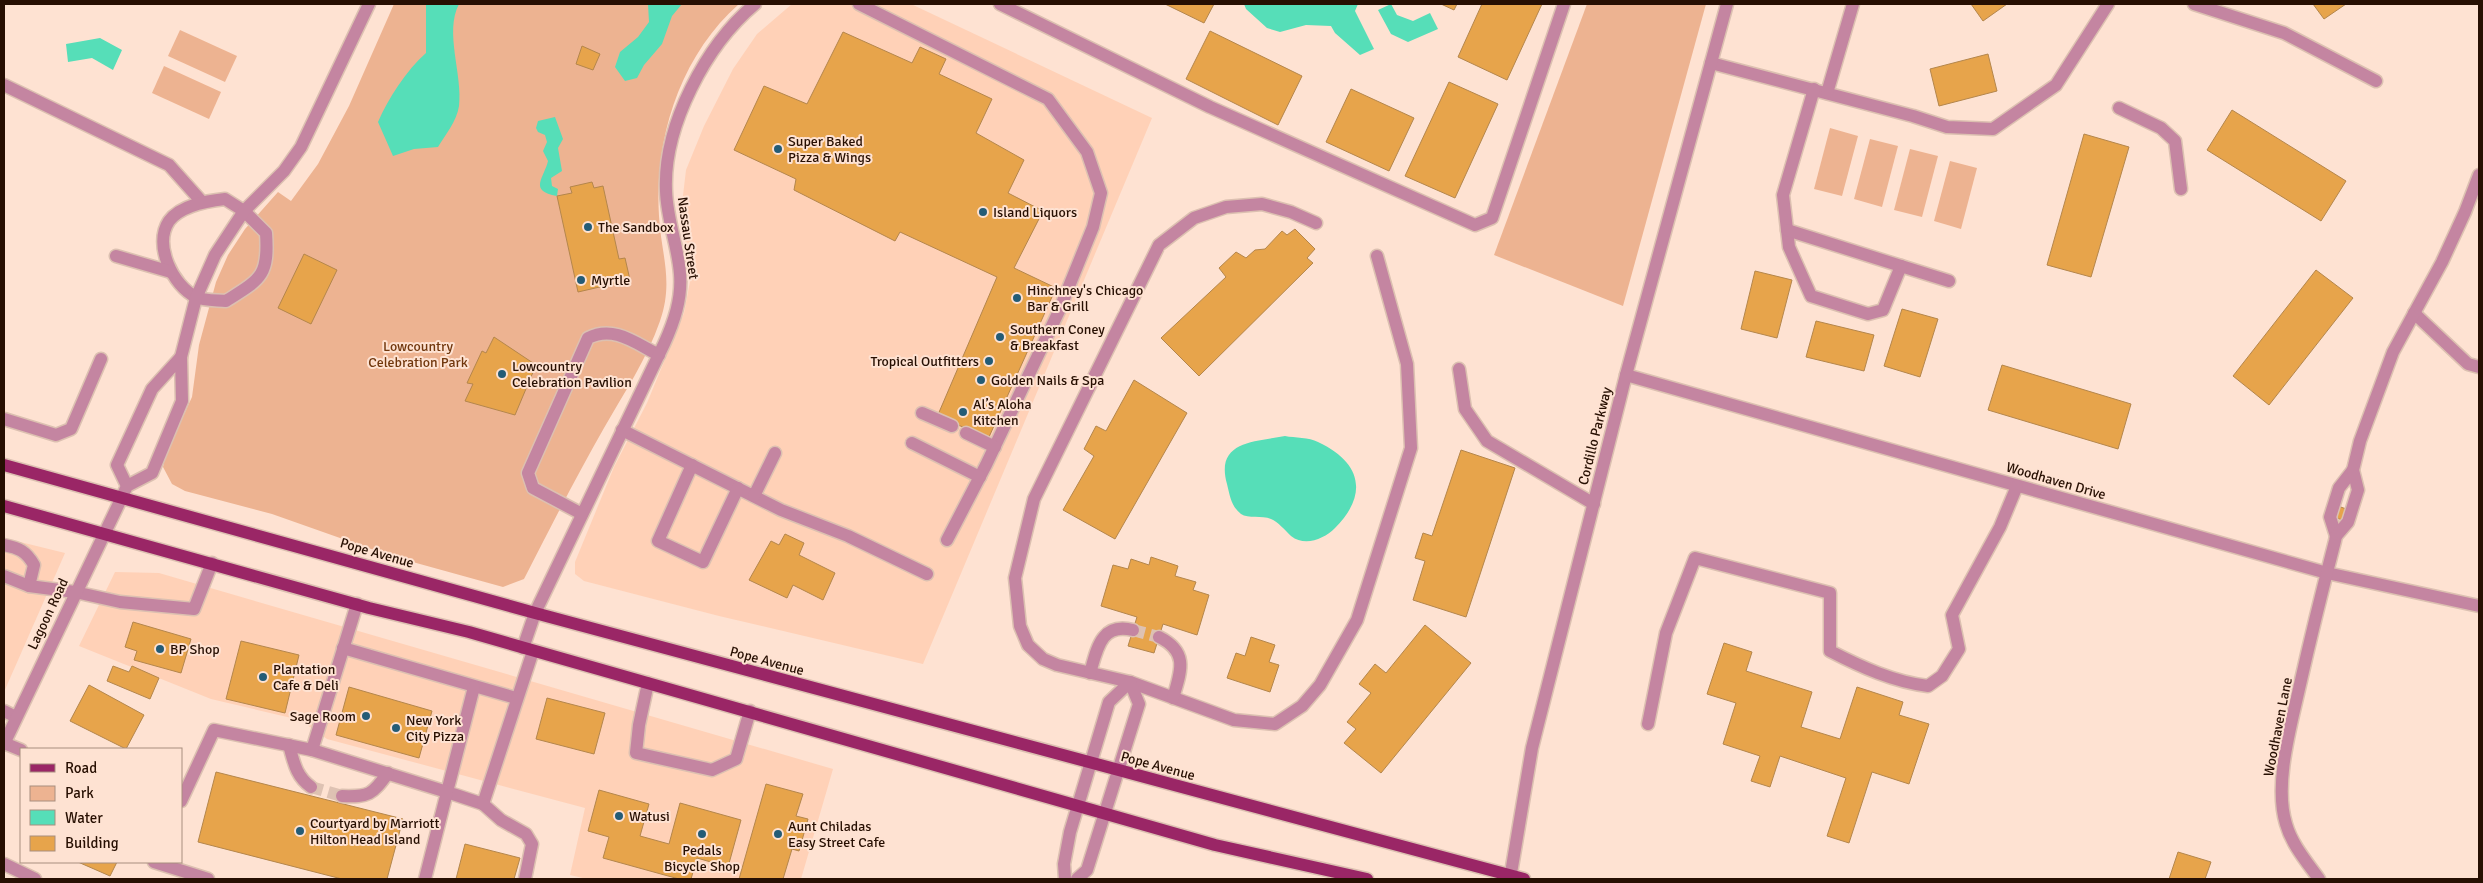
<svg xmlns="http://www.w3.org/2000/svg" width="2483" height="883" font-family="Signika,sans-serif">
<style>
.built{fill:#ffd1b7}
.green{fill:#edb391}
.water{fill:#56deb8}
.building{fill:#e7a44b;stroke:#b4864c}
.lines{fill:none;stroke-linecap:round;stroke-linejoin:round}
.minor-tunnel{stroke:#dec2b3;stroke-width:12;stroke-dasharray:12 6;stroke-linecap:butt}
.minor-casing{stroke:#dcc0b1;stroke-width:15}
.major-casing{stroke:#dcc0b1;stroke-width:15}
.minor{stroke:#c485a1;stroke-width:12}
.major{stroke:#9a2666;stroke-width:12}
.poi-dot{fill:#245c76;stroke:#fee2d2;stroke-width:2}
.labels{text-anchor:middle;dominant-baseline:central;stroke-width:4;stroke-linejoin:round;paint-order:stroke}
.poi-label{font-size:14px;fill:#270f02;stroke:#fee2d2;text-anchor:start}
.street-label{font-size:14px;fill:#270f02;stroke:#fee2d2}
.park-label{font-size:14px;fill:#71370d;stroke:#fee2d2}
</style>
<rect width="100%" height="100%" fill="#fee2d2"/>
<!-- built -->
<g class="built">
<polygon points="792,4 911,4 1152,118 923,664 719,616 584,581 575,574 575,562 614,467 647,403 684,313 692,271 680,221 686,170 704,126 733,69 757,34"/>
<polygon points="4,538 65,553 4,692"/>
<polygon points="115,572 159,573 833,769 801,879 587,879 570,875 585,808 327,739 300,720 211,699 79,646"/>
</g>
<!-- green -->
<g class="green">
<path d="M394 4H739C680 56 654 139 659 216 661 254 674 281 660 321 647 359 624 393 604 428 576 477 550 528 524 579L503 587 391 556 272 514 185 491 172 484 163 467 166 453 192 397 199 345 216 282 228 255 245 229 278 192 291 201 318 164 349 106Z"/>
<polygon points="1587,4 1706,4 1623,306 1494,255"/>
<polygon points="180,30 237,56 225,82 168,56"/>
<polygon points="164,66 221,92 209,119 152,93"/>
<polygon points="1830,128 1858,136 1842,196 1814,189"/>
<polygon points="1870,139 1898,146 1882,207 1854,199"/>
<polygon points="1910,149 1938,156 1922,217 1894,210"/>
<polygon points="1950,161 1977,168 1961,229 1934,221"/>
</g>
<!-- water -->
<g class="water">
<path d="M426 4H459C444 32 463 75 459 106 457 121 445 135 438 147L414 149 393 156 378 122C389 97 406 71 426 53Z"/>
<polygon points="648,4 682,4 672,16 662,44 644,65 637,78 625,81 615,67 620,52 638,37 649,22"/>
<polygon points="1244,4 1358,4 1355,11 1374,49 1360,55 1335,33 1331,26 1306,25 1280,32 1267,28 1246,9"/>
<polygon points="1391,4 1397,15 1413,21 1430,13 1438,29 1408,42 1391,34 1378,10"/>
<polygon points="100,38 122,50 113,70 92,58 68,62 66,44"/>
<path d="M555 117 563 139 558 148 562 171 551 178 552 186 558 189 557 196C528 191 544 178 548 161L543 151 547 142 545 135 538 132 536 128 538 121Z"/>
<path d="M1285 436C1295 438 1309 437 1318 442 1361 462 1369 494 1335 528 1324 539 1305 547 1291 536 1285 530 1278 522 1271 519 1262 515 1248 519 1241 514 1231 506 1230 496 1227 484 1215 441 1254 442 1285 436Z"/>
</g>
<!-- building -->
<g class="building">
<polygon points="1165,4 1214,4 1204,23"/>
<polygon points="1441,4 1457,4 1454,10"/>
<polygon points="1482,4 1542,4 1507,80 1458,57"/>
<polygon points="1971,4 2007,4 1983,21"/>
<polygon points="2313,4 2346,4 2324,19"/>
<polygon points="1210,31 1302,76 1278,125 1186,79"/>
<polygon points="843,32 912,63 920,47 946,59 939,74 992,99 976,133 1024,160 1008,193 1043,211 1014,268 1056,288 989,437 937,417 997,277 900,232 895,241 794,190 796,179 734,150 764,86 807,104"/>
<polygon points="582,46 600,54 593,70 576,64"/>
<polygon points="1988,54 1997,91 1939,106 1930,69"/>
<polygon points="1449,82 1498,104 1455,198 1405,176"/>
<polygon points="1351,89 1414,118 1389,171 1326,142"/>
<polygon points="2232,110 2346,181 2321,221 2207,150"/>
<polygon points="2084,134 2129,147 2091,277 2047,265"/>
<polygon points="592,182 594,188 603,186 619,259 625,258 630,280 578,292 557,196 572,193 570,187"/>
<polygon points="1295,229 1315,249 1307,258 1313,263 1199,376 1161,338 1226,277 1219,268 1236,252 1246,258 1255,250 1265,249 1282,231 1287,235"/>
<polygon points="304,254 337,270 311,324 278,308"/>
<polygon points="2316,270 2353,298 2269,405 2233,376"/>
<polygon points="1755,271 1792,280 1777,338 1741,329"/>
<polygon points="1902,309 1938,319 1920,377 1884,366"/>
<polygon points="1816,321 1874,335 1864,371 1806,357"/>
<polygon points="494,337 536,365 515,415 465,401 473,384 467,383 482,351 486,353"/>
<polygon points="2002,365 2131,404 2118,449 1988,410"/>
<polygon points="1134,380 1187,413 1115,539 1063,510 1094,456 1084,449 1096,426 1106,431"/>
<polygon points="1461,450 1515,468 1466,617 1413,600 1425,561 1415,558 1423,533 1432,536"/>
<polygon points="2338,506 2349,510 2345,521 2334,517"/>
<polygon points="785,534 804,543 799,555 835,573 823,600 793,585 787,598 749,580 771,541 779,545"/>
<polygon points="1151,557 1178,566 1175,576 1196,582 1193,590 1209,595 1197,635 1163,624 1154,653 1128,646 1137,617 1101,606 1113,565 1128,569 1131,559 1149,565"/>
<polygon points="133,622 191,639 181,673 134,660 137,651 125,647"/>
<polygon points="1425,625 1471,663 1381,773 1344,743 1356,729 1347,722 1371,693 1359,684 1375,664 1386,673"/>
<polygon points="1251,637 1275,645 1269,662 1279,665 1270,692 1227,678 1236,653 1245,656"/>
<polygon points="241,641 299,655 285,713 226,699"/>
<polygon points="1724,643 1752,652 1746,671 1812,692 1801,727 1840,739 1857,687 1903,702 1899,715 1929,724 1909,784 1872,772 1849,843 1827,836 1846,778 1780,756 1770,787 1751,781 1760,756 1723,744 1736,703 1707,694"/>
<polygon points="113,666 129,672 132,666 159,678 150,699 107,681"/>
<polygon points="89,685 144,715 126,749 70,721"/>
<polygon points="349,687 432,711 419,758 336,735"/>
<polygon points="547,698 605,713 594,754 536,739"/>
<polygon points="216,772 403,819 387,879 342,879 198,842"/>
<polygon points="766,784 803,794 796,816 808,819 799,851 792,849 783,879 739,879"/>
<polygon points="599,790 649,804 640,836 669,844 680,803 741,820 728,867 697,858 691,879 679,879 603,858 609,837 588,831"/>
<polygon points="465,844 520,858 514,879 456,879"/>
<polygon points="2178,852 2211,862 2205,879 2169,879"/>
<polygon points="78,862 117,862 110,876"/>
</g>
<g class="lines">
<!-- minor-tunnel -->
<g class="minor-tunnel">
<polyline points="1133,630 1159,637"/>
<polyline points="311,787 342,796"/>
</g>
<!-- minor casing -->
<g class="minor-casing">
<g id="minor">
<polyline points="859,4 1048,99 1087,152 1101,193 1093,227 1059,311 986,465 947,540"/>
<polyline points="1000,4 1210,107 1475,225 1492,218 1564,4"/>
<polyline points="2194,4 2284,33 2376,81"/>
<polyline points="1711,63 1913,116 1947,127 1993,129 2056,85 2108,4"/>
<polyline points="4,85 169,165 202,202"/>
<polyline points="1814,89 1783,195 1789,247 1811,296 1868,314 1883,310 1901,266 1949,281"/>
<polyline points="1827,93 1853,4"/>
<polyline points="2119,108 2161,128 2175,141 2181,189"/>
<path d="M225 199 244 211 266 233C269 276 261 279 226 301 218 300 204 301 196 297 173 286 153 245 169 221 181 205 207 201 225 199Z"/>
<polyline points="1316,223 1291,212 1262,204 1226,207 1194,218 1159,245 1034,499 1015,578 1020,626 1028,645 1043,659 1057,665 1130,682 1234,720 1275,724 1302,706 1320,685 1357,620 1411,448 1407,364 1377,256"/>
<polyline points="1787,230 1901,266"/>
<polyline points="116,256 171,272"/>
<polyline points="2414,313 2468,364 2479,367"/>
<polyline points="181,357 196,298 215,255 244,211 284,171 301,147 369,4"/>
<polyline points="1459,369 1465,409 1487,441 1594,504"/>
<polyline points="1626,375 2327,573 2479,606"/>
<polyline points="922,413 952,426"/>
<polyline points="4,419 56,435 71,429 101,359"/>
<polyline points="622,430 781,510 848,536 927,574"/>
<polyline points="966,433 995,447"/>
<polyline points="912,443 980,477"/>
<polyline points="692,465 658,541 703,562 738,488"/>
<polyline points="754,496 775,453"/>
<path d="M582 514 533 488 528 473 588 338C614 325 635 343 659 355"/>
<polyline points="2336,536 2330,517 2339,488 2353,470"/>
<path d="M4 545C19 548 26 551 34 565L29 586"/>
<polyline points="4,576 29,586 75,592 120,602 194,609 212,563"/>
<path d="M1159 637C1189 652 1181 671 1173 698"/>
<polyline points="343,648 516,698"/>
<path d="M523 648 535 613 664 344C674 322 682 299 680 274 678 246 667 220 666 191 663 126 706 45 755 4"/>
<path d="M1090 673C1097 649 1101 622 1133 630"/>
<polyline points="648,683 639,725 636,753 712,770 736,759 750,711"/>
<polyline points="474,687 447,792 483,804 533,651"/>
<polyline points="4,711 16,717"/>
<path d="M1648 724 1666 633 1695 558 1830 593V651C1861 667 1894 682 1928 686L1942 676 1959 649 1952 615 2000 527 2017 486"/>
<polyline points="4,743 21,750"/>
<polyline points="4,744 122,497 127,486 152,473 182,401 181,357 152,389 117,465 127,486"/>
<path d="M289 745C294 763 296 776 311 787"/>
<polyline points="312,750 447,792 425,879"/>
<path d="M342 796C369 797 372 795 388 773"/>
<polyline points="181,801 214,730 312,750 357,604"/>
<polyline points="483,804 501,820 526,834 532,844 525,879"/>
<polyline points="154,862 208,879"/>
<polyline points="4,864 35,879"/>
<polyline points="1065,879 1064,864 1070,832 1109,702 1130,682 1139,704 1087,870 1077,879"/>
<polyline points="1510,879 1532,748 1626,375 1727,4"/>
<path d="M2319 879C2307 862 2292 845 2286 824 2274 785 2290 729 2299 689 2310 640 2322 591 2335 541L2336 536 2348 522 2358 490 2353 470 2360 441 2393 352 2442 262 2465 212 2479 175"/>
</g>
</g>
<!-- major casing -->
<g class="major-casing">
<g id="major">
<polyline points="4,465 535,613 1524,879"/>
<polyline points="4,506 369,608 469,632 1215,845 1367,879"/>
</g>
</g>
<!-- minor -->
<use href="#minor" class="minor"/>
<!-- major -->
<use href="#major" class="major"/>
</g>
<!-- markers -->
<g class="poi-dot">
<circle cx="778" cy="149" r="5"/>
<circle cx="983" cy="212" r="5"/>
<circle cx="588" cy="227" r="5"/>
<circle cx="581" cy="280" r="5"/>
<circle cx="1017" cy="298" r="5"/>
<circle cx="1000" cy="337" r="5"/>
<circle cx="989" cy="361" r="5"/>
<circle cx="502" cy="374" r="5"/>
<circle cx="981" cy="380" r="5"/>
<circle cx="963" cy="412" r="5"/>
<circle cx="160" cy="649" r="5"/>
<circle cx="263" cy="677" r="5"/>
<circle cx="366" cy="716" r="5"/>
<circle cx="396" cy="728" r="5"/>
<circle cx="619" cy="816" r="5"/>
<circle cx="300" cy="831" r="5"/>
<circle cx="702" cy="834" r="5"/>
<circle cx="778" cy="834" r="5"/>
</g>
<g class="labels">
<!-- poi labels -->
<g class="poi-label">
<text x="788" y="141">Super Baked<tspan x="788" dy="16">Pizza &amp; Wings</tspan></text>
<text x="993" y="212">Island Liquors</text>
<text x="598" y="227">The Sandbox</text>
<text x="591" y="280">Myrtle</text>
<text x="1027" y="290">Hinchney's Chicago<tspan x="1027" dy="16">Bar &amp; Grill</tspan></text>
<text x="1010" y="329">Southern Coney<tspan x="1010" dy="16">&amp; Breakfast</tspan></text>
<text x="979" y="361" text-anchor="end">Tropical Outfitters</text>
<text x="512" y="366">Lowcountry<tspan x="512" dy="16">Celebration Pavilion</tspan></text>
<text x="991" y="380">Golden Nails &amp; Spa</text>
<text x="973" y="404">Al’s Aloha<tspan x="973" dy="16">Kitchen</tspan></text>
<text x="170" y="649">BP Shop</text>
<text x="273" y="669">Plantation<tspan x="273" dy="16">Cafe &amp; Deli</tspan></text>
<text x="356" y="716" text-anchor="end">Sage Room</text>
<text x="406" y="720">New York<tspan x="406" dy="16">City Pizza</tspan></text>
<text x="629" y="816">Watusi</text>
<text x="310" y="823">Courtyard by Marriott<tspan x="310" dy="16">Hilton Head Island</tspan></text>
<text x="788" y="826">Aunt Chiladas<tspan x="788" dy="16">Easy Street Cafe</tspan></text>
<text x="702" y="850" text-anchor="middle">Pedals<tspan x="702" dy="16">Bicycle Shop</tspan></text>
</g>
<!-- street labels -->
<g class="street-label">
<text transform="translate(688 238) rotate(82)">Nassau Street</text>
<text transform="translate(1595 436) rotate(-76)">Cordillo Parkway</text>
<text transform="translate(2056 481) rotate(16)">Woodhaven Drive</text>
<text transform="translate(377 553) rotate(16)">Pope Avenue</text>
<text transform="translate(48 614) rotate(-65)">Lagoon Road</text>
<text transform="translate(767 661) rotate(15)">Pope Avenue</text>
<text transform="translate(2278 727) rotate(-79)">Woodhaven Lane</text>
<text transform="translate(1158 766) rotate(15)">Pope Avenue</text>
</g>
<!-- park labels -->
<g class="park-label">
<text x="418" y="346">Lowcountry<tspan x="418" dy="16">Celebration Park</tspan></text>
</g>
</g>
<!-- border -->
<rect width="2483" height="883" fill="none" stroke="#270f02" stroke-width="10"/>
<!-- legend -->
<rect x="20" y="748" width="162" height="115" fill="#fee2d2" stroke="#a88e7f"/>
<rect x="30" y="764" width="25" height="8" fill="#9a2666" stroke="#a88e7f"/>
<text x="65" y="773" font-size="15" fill="#270f02">Road</text>
<rect x="30" y="786" width="25" height="15" fill="#edb391" stroke="#a88e7f"/>
<text x="65" y="798" font-size="15" fill="#270f02">Park</text>
<rect x="30" y="810" width="25" height="15" fill="#56deb8" stroke="#a88e7f"/>
<text x="65" y="823" font-size="15" fill="#270f02">Water</text>
<rect x="30" y="836" width="25" height="15" fill="#e7a44b" stroke="#a88e7f"/>
<text x="65" y="848" font-size="15" fill="#270f02">Building</text>
</svg>
